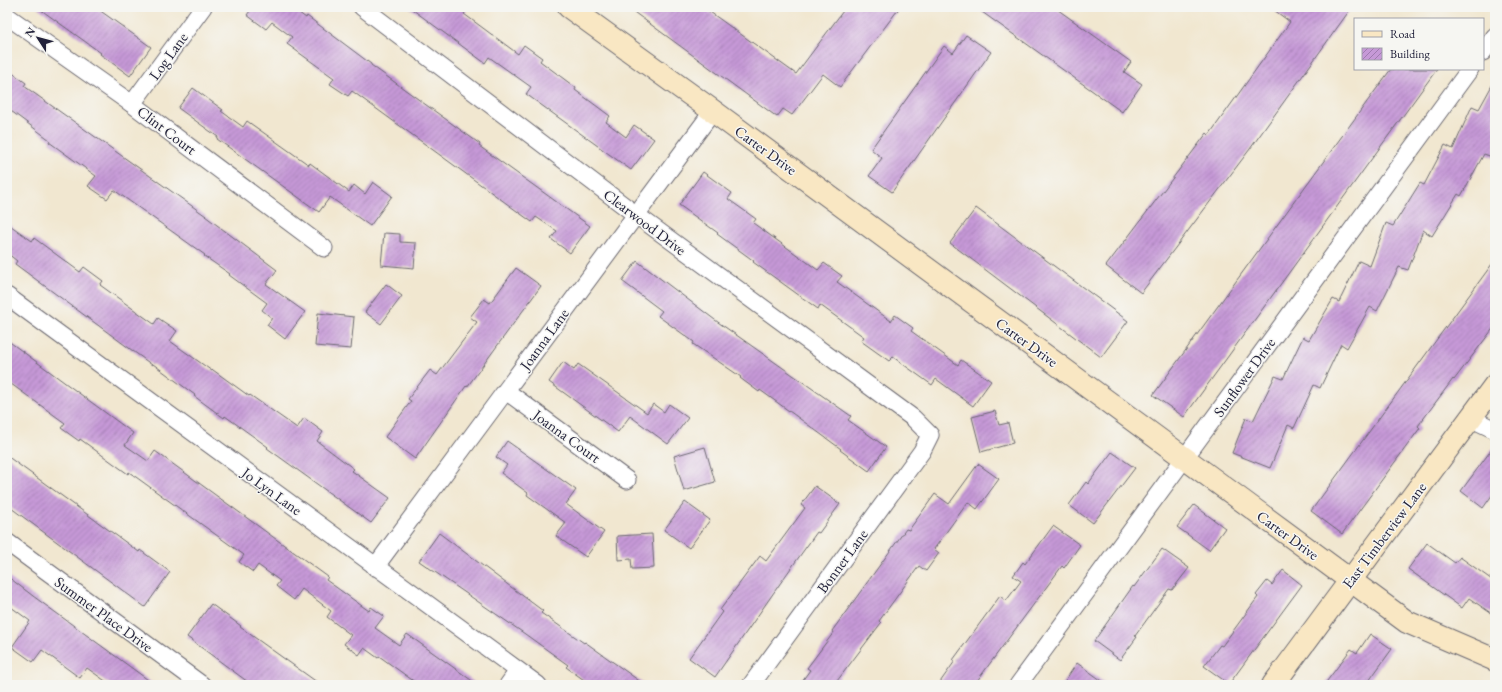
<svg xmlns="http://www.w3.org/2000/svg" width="1502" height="692" font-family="'EB Garamond',serif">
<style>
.building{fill:url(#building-hatch)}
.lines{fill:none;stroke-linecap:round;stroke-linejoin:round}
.street-casing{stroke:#6a676f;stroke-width:19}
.secondary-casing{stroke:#6a676f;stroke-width:24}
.street{stroke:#fff;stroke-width:17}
.secondary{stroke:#f9e7c3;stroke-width:22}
.labels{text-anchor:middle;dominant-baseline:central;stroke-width:3;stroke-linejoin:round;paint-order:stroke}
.street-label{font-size:15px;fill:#22223b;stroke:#f6f6f2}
</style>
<defs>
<pattern id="building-hatch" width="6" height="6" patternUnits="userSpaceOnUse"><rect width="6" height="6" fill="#c699d7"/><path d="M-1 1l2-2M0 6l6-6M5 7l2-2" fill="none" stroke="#a07cb0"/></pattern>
</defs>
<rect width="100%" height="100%" fill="#f6f6f2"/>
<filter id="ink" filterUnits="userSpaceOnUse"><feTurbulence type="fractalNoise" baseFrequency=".025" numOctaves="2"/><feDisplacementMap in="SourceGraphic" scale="8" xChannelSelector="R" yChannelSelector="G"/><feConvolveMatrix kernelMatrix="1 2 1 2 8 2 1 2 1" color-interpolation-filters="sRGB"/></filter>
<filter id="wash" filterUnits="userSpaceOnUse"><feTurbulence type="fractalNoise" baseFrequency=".012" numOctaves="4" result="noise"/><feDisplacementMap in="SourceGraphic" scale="16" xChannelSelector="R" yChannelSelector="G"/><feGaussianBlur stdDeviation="0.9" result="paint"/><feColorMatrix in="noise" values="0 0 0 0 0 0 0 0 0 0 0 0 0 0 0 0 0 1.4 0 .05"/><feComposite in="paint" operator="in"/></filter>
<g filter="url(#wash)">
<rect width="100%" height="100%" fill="#f1e7d0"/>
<g id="blocks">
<!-- building -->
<g class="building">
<polygon points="37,7 95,7 151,47 130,76 100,54 101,53"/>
<polygon points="253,7 291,7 306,18 307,16 371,64 371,65 480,144 479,146 590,226 570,253 551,239 557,231 536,217 532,222 352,91 348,96 330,84 334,78 287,44 292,37 272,22 266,29 247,15"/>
<polygon points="409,7 469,7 464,14 518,54 524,45 542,58 540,61 576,88 575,90 610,116 606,122 626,137 634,125 654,139 631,170 526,94 531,87 489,57 485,63"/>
<polygon points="627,7 703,7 796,74 846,7 900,7 840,87 823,74 792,115 783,109 777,117"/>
<polygon points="975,7 1054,7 1131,62 1124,72 1142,84 1122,112"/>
<polygon points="1270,7 1352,7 1250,149 1141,293 1106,266 1207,133 1209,135 1290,22"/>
<polygon points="966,35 991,52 892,192 869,176 882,158 871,149 944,46 953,53"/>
<polygon points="7,69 26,83 24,86 206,216 205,216 277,270 266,284 305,312 285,339 267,325 272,318 262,310 267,303 229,275 230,274 204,256 205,255 114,190 107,199 88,186 96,176 49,142 50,140 7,108"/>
<polygon points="1391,69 1437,69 1184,417 1153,395"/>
<polygon points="1495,80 1495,158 1484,154 1461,196 1458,194 1432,236 1423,230 1408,270 1399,267 1377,311 1370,307 1347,348 1341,344 1320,388 1314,385 1294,428 1288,425 1270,468 1232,453 1246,418 1253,421 1275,376 1283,379 1303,337 1309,340 1333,299 1339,302 1359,261 1370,266 1386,223 1393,226 1420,183 1424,185 1445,145 1453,149 1472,106 1479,109"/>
<polygon points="193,88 223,110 221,111 243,127 247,121 309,165 310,163 349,192 354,185 365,194 373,182 392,196 370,226 330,197 319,212 217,139 218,137 178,108"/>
<polygon points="703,172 732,193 728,199 756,219 753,223 818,270 824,263 842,276 837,282 891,321 895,315 913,328 911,331 958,365 961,360 991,381 973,406 936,379 932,385 893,357 889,361 861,341 864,337 820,305 818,309 753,262 754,261 717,234 718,233 679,205"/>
<polygon points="976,208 1128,321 1101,357 950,243"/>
<polygon points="7,223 32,241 34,238 80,272 84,267 103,281 100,285 154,324 158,318 177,331 170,341 212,371 213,370 249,396 250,395 297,428 304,418 323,432 317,441 354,469 352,471 390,498 371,523 267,448 268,447 225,416 224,418 194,396 195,395 153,364 152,365 15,264 17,261 7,253"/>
<polygon points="384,233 400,234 400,242 416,243 414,268 381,265"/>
<polygon points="1495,260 1495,326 1454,380 1453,379 1418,426 1420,428 1342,534 1311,511"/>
<polygon points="637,261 715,320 851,416 848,420 886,447 869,471 840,450 841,449 796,416 760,390 759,392 740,378 741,377 693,344 694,342 658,316 662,311 622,281"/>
<polygon points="516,268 541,286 467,387 466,386 415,459 385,437 411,401 408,399 430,370 437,375 477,322 470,317 484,299 490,303"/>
<polygon points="386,284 402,296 381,324 365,312"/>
<polygon points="318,313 354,317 351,349 315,346"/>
<polygon points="7,340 133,433 125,445 148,461 155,451 328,577 326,580 369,611 371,607 384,616 375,628 399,645 407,634 478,685 419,685 379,656 378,658 364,648 359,655 344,644 351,635 327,617 331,611 302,589 294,600 276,586 280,581 258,565 253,572 239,562 244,555 129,472 128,474 80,439 79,441 61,428 65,423 7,381"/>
<polygon points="563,362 574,370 578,364 647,413 653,404 664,412 669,404 688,418 668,444 630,416 618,432 549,382"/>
<polygon points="995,411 999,425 1008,423 1013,443 981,452 972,417"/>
<polygon points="507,441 576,490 566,504 604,532 586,557 556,536 566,523 527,495 528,493 501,473 507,465 496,457"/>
<polygon points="1495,445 1495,491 1483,508 1461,491"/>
<polygon points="705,447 715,482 684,491 674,456"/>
<polygon points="1112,452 1135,468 1093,523 1069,505 1086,482 1088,484"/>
<polygon points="7,456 139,552 140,550 170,572 145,607 7,505"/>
<polygon points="978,464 999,479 977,509 968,502 934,549 939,553 926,571 919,566 879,621 881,623 834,685 799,685 810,670 807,668 834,632 832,631 906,529 909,530 935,494 949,504"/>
<polygon points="815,486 840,504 819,533 817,532 786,575 715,677 689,658 722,612 720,610 760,556 766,561 805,508 801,505"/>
<polygon points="685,502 710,520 689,548 664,530"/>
<polygon points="1194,505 1225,528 1209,550 1177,527"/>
<polygon points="1053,526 1080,545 1064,568 1062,566 974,685 938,685 955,661 953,660 1000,596 1006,601 1021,581 1013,576 1023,562 1025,564"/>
<polygon points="439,533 543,611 541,613 584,643 585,642 645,685 591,685 566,667 568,665 525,634 419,561"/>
<polygon points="652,534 654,568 632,569 631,559 618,560 617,536"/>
<polygon points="1427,543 1455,563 1460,557 1495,582 1495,616 1469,598 1462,608 1408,569"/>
<polygon points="1162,549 1189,568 1172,590 1169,589 1135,636 1137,637 1120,660 1094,641 1133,586 1134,587"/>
<polygon points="1283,570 1302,585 1229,684 1204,666 1220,645 1222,646 1258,597 1256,595 1267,581 1272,585"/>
<polygon points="7,576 33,596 155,685 111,685 87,668 80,678 42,650 33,662 12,647 30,621 7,604"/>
<polygon points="211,604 241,626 240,627 321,685 252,685 187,637"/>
<polygon points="1370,634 1392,649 1366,685 1324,685 1351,649 1357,653"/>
<polygon points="1077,663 1108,685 1062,685"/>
</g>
</g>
</g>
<g filter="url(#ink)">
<use href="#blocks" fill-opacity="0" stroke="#6a676f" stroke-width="1"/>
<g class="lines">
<!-- street casing -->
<g class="street-casing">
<g id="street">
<polyline points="362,7 635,214 913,418 930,435 922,451 751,685"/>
<polyline points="7,16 132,104 324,248"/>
<polyline points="1483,52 1495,36"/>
<polyline points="132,104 203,7"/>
<polyline points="7,296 538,685"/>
<polyline points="506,391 627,480"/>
<polyline points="1470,418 1495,430"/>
<polyline points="7,542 202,685"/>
<polyline points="375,567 713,111"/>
<polyline points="508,685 518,671"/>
<polyline points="1018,685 1470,69"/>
</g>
</g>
<!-- secondary casing -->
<g class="secondary-casing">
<g id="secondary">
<polyline points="569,7 713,111 1407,622 1495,660"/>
<polyline points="1273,685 1495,385"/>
</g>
</g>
<!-- street -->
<use href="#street" class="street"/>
<!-- secondary -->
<use href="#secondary" class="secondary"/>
</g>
</g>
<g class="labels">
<!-- street labels -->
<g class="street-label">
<text transform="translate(168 56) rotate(-54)">Log Lane</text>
<text transform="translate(167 130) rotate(37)">Clint Court</text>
<text transform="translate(766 150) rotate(36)">Carter Drive</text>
<text transform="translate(645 222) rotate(37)">Clearwood Drive</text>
<text transform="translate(544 339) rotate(-54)">Joanna Lane</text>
<text transform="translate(1027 342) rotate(36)">Carter Drive</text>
<text transform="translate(1244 377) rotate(-54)">Sunflower Drive</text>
<text transform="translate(567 436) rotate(36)">Joanna Court</text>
<text transform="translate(272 491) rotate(36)">Jo Lyn Lane</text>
<text transform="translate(1288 535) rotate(36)">Carter Drive</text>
<text transform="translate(1384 535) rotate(-53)">East Timberview Lane</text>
<text transform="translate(842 561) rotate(-54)">Bonner Lane</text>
<text transform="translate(104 614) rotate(36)">Summer Place Drive</text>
</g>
</g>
<!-- margin -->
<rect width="1502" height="692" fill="none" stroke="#f6f6f2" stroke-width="24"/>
<!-- legend -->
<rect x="1354" y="18" width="130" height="52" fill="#f6f6f2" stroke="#a1a1a9"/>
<rect x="1362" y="31" width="20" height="6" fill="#f9e7c3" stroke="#a1a1a9"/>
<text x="1390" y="38" font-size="12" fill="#22223b">Road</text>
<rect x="1362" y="48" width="20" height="12" fill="url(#building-hatch)" stroke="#a1a1a9"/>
<text x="1390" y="58" font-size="12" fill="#22223b">Building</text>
<!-- north arrow -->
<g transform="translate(38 38) rotate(306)" stroke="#f6f6f2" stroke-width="3" paint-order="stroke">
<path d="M0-3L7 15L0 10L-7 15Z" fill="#22223b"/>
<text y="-6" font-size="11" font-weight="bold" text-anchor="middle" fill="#22223b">N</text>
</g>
</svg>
